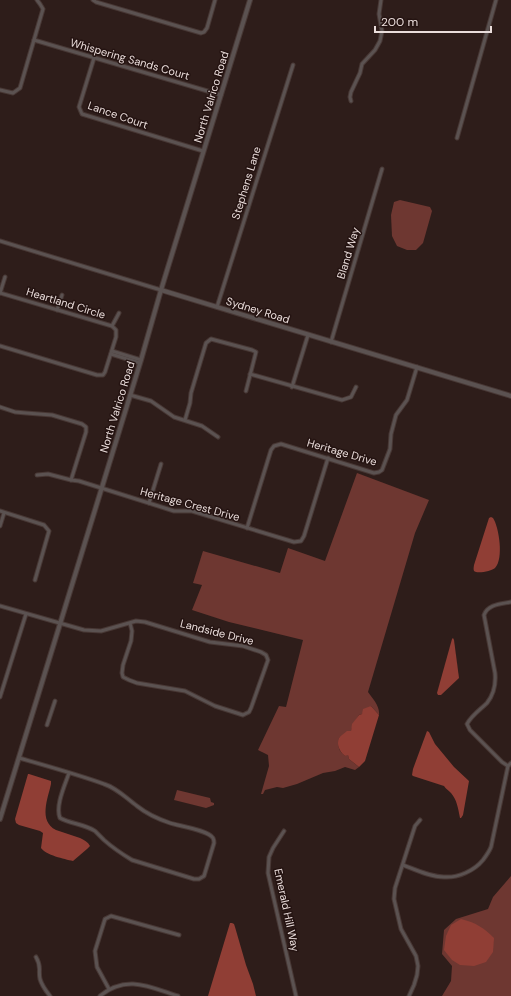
<svg xmlns="http://www.w3.org/2000/svg" width="511" height="996" font-family="'DM Sans',sans-serif">
<style>
.green{fill:#6e3731}
.water{fill:#903e35}
.lines{fill:none;stroke-linecap:round;stroke-linejoin:round}
.minor-casing{stroke:#483835;stroke-width:5}
.tertiary-casing{stroke:#483835;stroke-width:6}
.minor{stroke:#5b5251;stroke-width:3}
.tertiary{stroke:#5b5251;stroke-width:4}
.labels{text-anchor:middle;dominant-baseline:central;stroke-width:3;stroke-linejoin:round;paint-order:stroke}
.street-label{font-size:11px;fill:#eadddb;stroke:#241311}
</style>
<rect width="100%" height="100%" fill="#2e1d1a"/>
<!-- green -->
<g class="green">
<polygon points="400,200 430,207 432,211 423,243 416,250 407,250 397,246 392,236 391,215 394,202"/>
<path d="M357 473 429 500 415 533 368 692C373 699 380 706 379 715L371 706 362 714 359 715 353 724 351 731 339 738C338 747 338 750 345 756L348 754 349 759 359 767 355 770 345 767 335 771 323 773 297 784 283 788 277 787 265 790 263 794H261L269 766 268 755 258 750 279 706 286 707 303 640 229 622 192 610 202 585 193 583 203 551 280 573 288 548 325 561Z"/>
<polygon points="177,790 210,798 211,802 214,803 214,805 206,808 174,800"/>
<polygon points="511,876 511,996 442,996 451,981 452,966 442,954 444,930 456,919 488,909 493,897"/>
</g>
<!-- water -->
<g class="water">
<path d="M491 517 493 518C499 527 504 559 495 568 492 571 477 574 474 571 473 569 474 566 474 565L489 518Z"/>
<polygon points="453,638 454,640 459,678 441,695 438,695 437,693 452,639"/>
<path d="M371 706 379 715 365 761 359 767 349 759 348 755 345 756C340 752 336 745 339 738 341 735 345 733 347 731H351L352 724 359 715 362 714 363 709Z"/>
<path d="M427 731 429 732 435 744 454 767 469 781 463 815 461 818H460C458 808 457 800 451 793 448 790 446 789 444 786L413 776 412 775 413 769Z"/>
<path d="M28 774H29L51 781V784C48 798 38 821 56 830 64 833 72 835 80 838 84 840 88 842 90 846L87 849 73 861C64 859 46 855 41 848L43 833 40 831 19 825 16 823 15 819Z"/>
<path d="M461 919C476 923 483 927 494 938L493 952 486 962 474 966 460 965 452 960 444 950 446 936 451 925Z"/>
<polygon points="230,923 232,923 234,924 235,927 246,965 253,984 256,996 208,996"/>
</g>
<g class="lines">
<!-- minor casing -->
<g class="minor-casing">
<g id="minor">
<polyline points="93,0 96,2 201,33 204,32 207,28 215,0"/>
<polyline points="34,40 221,95"/>
<polyline points="94,58 79,107 82,114 203,151"/>
<polyline points="0,90 13,93 20,88 43,9 40,4 37,0"/>
<polyline points="351,101 350,97 351,92 360,73 362,64 375,50 380,41 382,31 379,14 381,0"/>
<polyline points="457,138 496,0"/>
<polyline points="0,241 161,290"/>
<polyline points="0,293 112,326 116,330 116,337 105,372 103,375 97,375 0,346"/>
<polyline points="0,293 5,277"/>
<polyline points="217,307 293,65"/>
<polyline points="57,310 62,295"/>
<polyline points="112,326 119,313"/>
<polyline points="331,342 382,169"/>
<polyline points="112,351 141,360"/>
<polyline points="111,354 140,363"/>
<polyline points="250,374 342,400 351,397 356,387"/>
<polyline points="292,387 308,335"/>
<polyline points="130,395 151,401 174,417 202,426 218,437"/>
<polyline points="0,407 15,412 26,413 52,415 82,424 86,427 86,432 71,480"/>
<polyline points="185,420 190,403 191,393 206,343 211,339 252,350 256,352 246,391"/>
<polyline points="37,475 48,474 71,480 79,481 174,511 192,511 294,542 301,541 304,536 328,458"/>
<polyline points="149,503 161,464"/>
<polyline points="0,511 44,525 49,531 35,580"/>
<polyline points="0,526 4,513"/>
<polyline points="247,528 271,450 274,446 281,444 374,473 379,472 382,470 390,449 391,434 396,415 407,400 417,367"/>
<polyline points="0,606 84,630 101,631 136,621 145,622 210,642 243,646 261,652 266,655 268,660 251,708 249,712 243,715 215,706 185,691 137,683 129,680 123,677 122,673 123,665 131,641 132,631 130,623"/>
<polyline points="0,697 26,614"/>
<polyline points="47,725 55,701"/>
<path d="M19 758C47 766 76 774 104 784 117 788 126 798 137 806 147 814 158 819 170 823 179 826 208 830 213 838 214 840 214 841 214 843L204 876 199 879H194L132 860C122 854 113 848 104 840 101 837 98 834 95 831 84 824 71 824 60 818 55 806 65 785 69 773"/>
<path d="M508 766 502 762 470 730 467 724C472 715 480 710 487 703 494 694 496 684 495 673L484 615C488 604 501 604 511 602"/>
<polyline points="284,831 273,848 269,857 268,873 296,996"/>
<path d="M403 865C416 870 430 877 444 877 458 878 474 871 483 860 486 856 489 852 491 847L508 766 511 763"/>
<path d="M36 957C42 967 38 969 40 979 42 986 46 991 50 996"/>
<polyline points="109,989 97,967 95,951 105,919 111,916 179,935"/>
<path d="M100 996C126 974 150 987 178 996"/>
<polyline points="409,996 414,985 417,975 418,966 416,956 401,929 394,899 395,888 415,826 420,820"/>
</g>
</g>
<!-- tertiary casing -->
<g class="tertiary-casing">
<g id="tertiary">
<polyline points="161,290 511,396"/>
<polyline points="0,819 60,624 141,360 161,290 250,0"/>
</g>
</g>
<!-- minor -->
<use href="#minor" class="minor"/>
<!-- tertiary -->
<use href="#tertiary" class="tertiary"/>
</g>
<g class="labels">
<!-- street labels -->
<g class="street-label">
<text transform="translate(130 59) rotate(16)">Whispering Sands Court</text>
<text transform="translate(211 97) rotate(-73)">North Valrico Road</text>
<text transform="translate(118 115) rotate(19)">Lance Court</text>
<text transform="translate(246 183) rotate(-73)">Stephens Lane</text>
<text transform="translate(348 253) rotate(-73)">Bland Way</text>
<text transform="translate(66 303) rotate(17)">Heartland Circle</text>
<text transform="translate(258 310) rotate(17)">Sydney Road</text>
<text transform="translate(117 407) rotate(-73)">North Valrico Road</text>
<text transform="translate(342 452) rotate(16)">Heritage Drive</text>
<text transform="translate(190 504) rotate(15)">Heritage Crest Drive</text>
<text transform="translate(217 632) rotate(14)">Landside Drive</text>
<text transform="translate(287 910) rotate(78)">Emerald Hill Way</text>
</g>
</g>
<!-- scale -->
<path d="M375 26v6h116v-6" fill="none" stroke="#eadddb" stroke-width="2"/>
<text x="381" y="26" font-size="12" fill="#eadddb" stroke="#241311" stroke-width="3" paint-order="stroke">200 m</text>
</svg>
